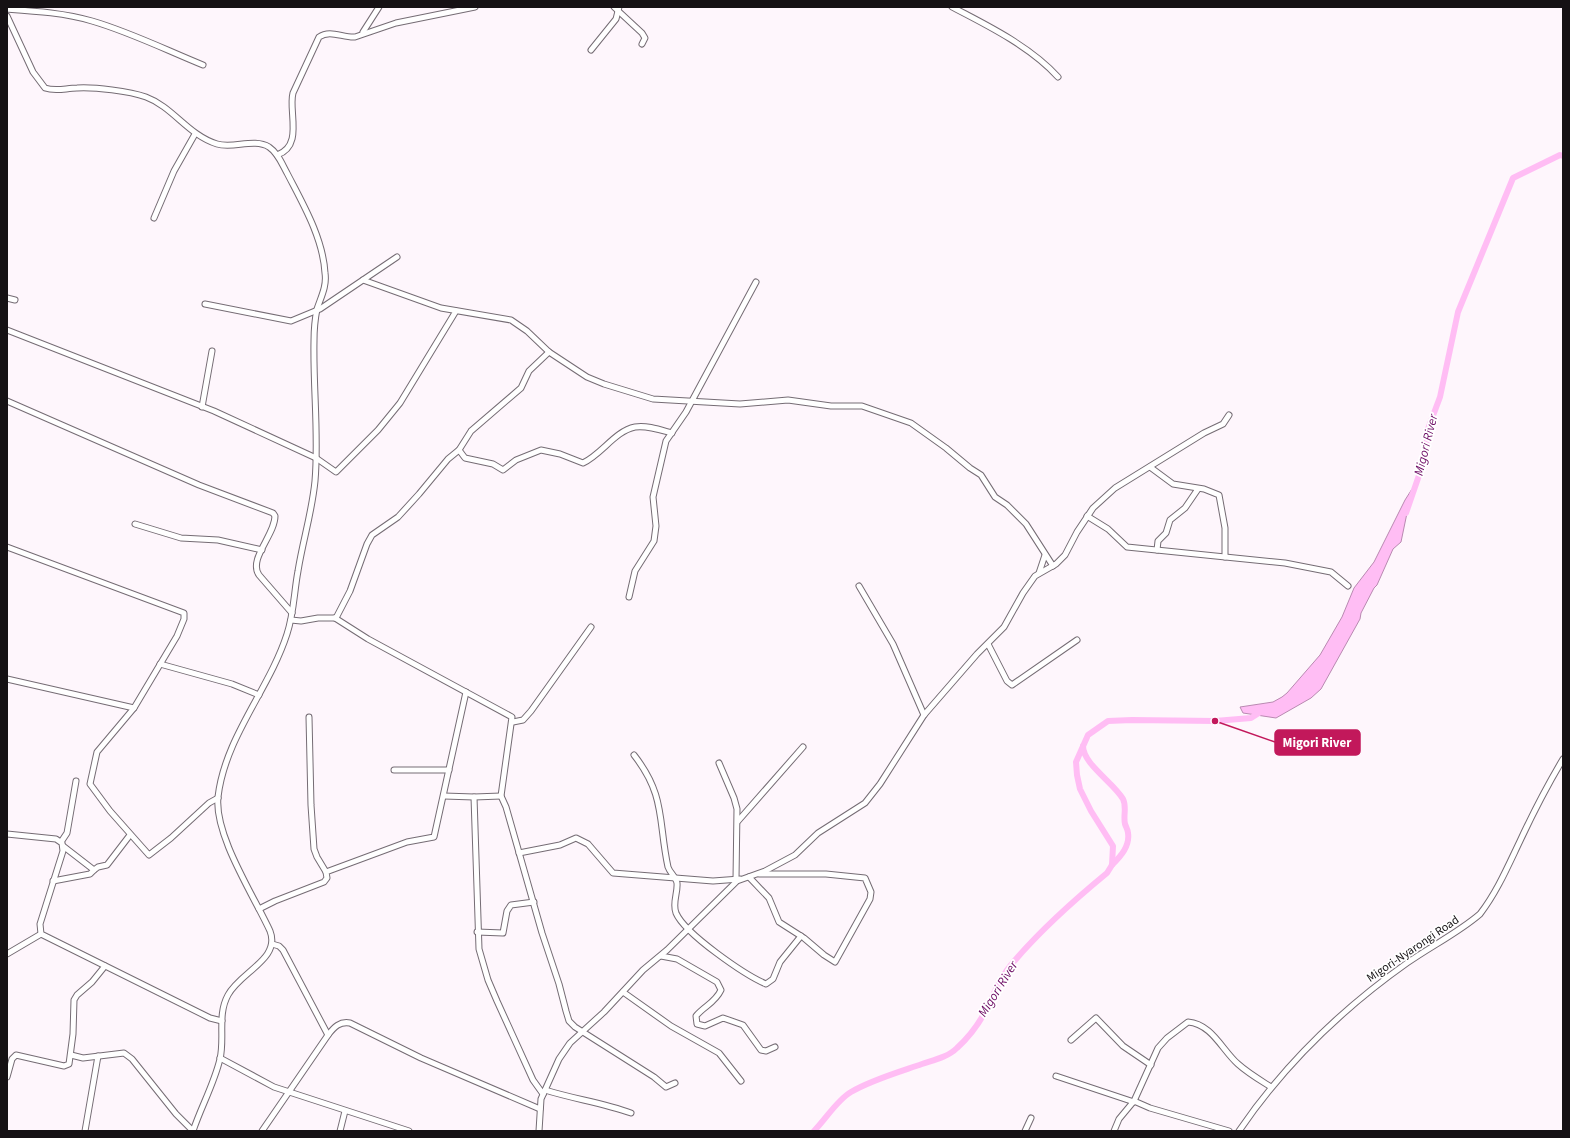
<svg xmlns="http://www.w3.org/2000/svg" width="1570" height="1138" font-family="'Source Sans 3',sans-serif">
<style>
.water{fill:#ffbdf4;stroke:#b989b1}
.lines{fill:none;stroke-linecap:round;stroke-linejoin:round}
.river{stroke:#ffbdf4;stroke-width:6}
.minor-casing{stroke:#756c74;stroke-width:7}
.minor{stroke:#fff;stroke-width:5}
.labels{text-anchor:middle;dominant-baseline:central;stroke-width:3.5;stroke-linejoin:round;paint-order:stroke}
.street-label{font-size:12px;fill:#151114;stroke:#fff}
.water-label{font-size:13px;font-style:italic;fill:#6c0b64;stroke:#fff}
.leader{fill:none;stroke:#c2185b;stroke-width:1.5}
.callout-dot{fill:#c2185b;stroke:#fff;stroke-width:1.5}
.callout{fill:#c2185b;stroke:#c2185b;stroke-width:1.5}
.callout-label{font-size:13px;text-anchor:middle;font-weight:bold;fill:#fff}
</style>
<rect width="100%" height="100%" fill="#fef6fc"/>
<!-- water -->
<polygon class="water" points="1412,489 1401,542 1393,549 1377,585 1374,588 1361,613 1360,619 1321,689 1311,698 1276,718 1243,713 1240,707 1273,702 1282,697 1287,693 1320,655 1342,617 1354,588 1374,562 1405,500"/>
<g class="lines">
<!-- river -->
<g class="river">
<polyline points="1406,513 1425,458 1428,429 1440,397 1458,312 1513,178 1560,155 1563,156"/>
<path d="M1083 746C1083 764 1114 783 1123 799 1127 807 1123 816 1125 824 1126 827 1128 830 1128 833 1130 846 1121 856 1112 865"/>
<path d="M814 1131C826 1119 837 1100 851 1092 871 1080 899 1072 922 1064 934 1060 948 1057 957 1048 968 1038 978 1025 985 1012 993 996 999 979 1011 965 1040 930 1073 901 1107 873L1112 865 1113 846 1091 811 1080 789 1077 775 1076 762 1088 735 1108 721 1132 720 1215 721 1251 718 1262 711"/>
</g>
<!-- minor casing -->
<g class="minor-casing">
<g id="minor">
<polyline points="614,7 642,33 645,38 642,44"/>
<path d="M952 7C987 25 1031 47 1058 77"/>
<path d="M7 9C35 11 65 13 92 21 130 32 166 50 203 65"/>
<path d="M7 16 33 72 45 88C56 92 66 88 77 88 95 87 129 91 146 97 173 107 188 135 217 144 233 149 254 138 269 147 278 153 282 164 287 173 303 204 323 238 325 273 327 286 321 297 317 309 315 319 314 331 314 341 313 388 319 435 315 481 312 512 303 540 298 571 294 592 294 613 287 634 269 690 225 737 218 797 214 835 254 896 270 931 281 959 240 972 228 995 217 1015 225 1038 220 1059 214 1084 201 1107 193 1131"/>
<polyline points="363,32 379,7"/>
<polyline points="591,50 616,19 619,7"/>
<path d="M277 155C304 146 288 111 293 93L319 37C330 29 343 38 355 37L396 23 475 7"/>
<polyline points="154,218 174,171 195,134"/>
<polyline points="363,280 441,308 511,320 527,331 549,352 587,377 604,384 653,399 740,404 788,400 831,406 862,406 911,423 946,448 970,468 981,475 995,497 1007,505 1026,524 1053,566"/>
<polyline points="7,298 15,300"/>
<polyline points="205,304 291,321 320,309 397,257"/>
<polyline points="7,330 214,411 316,458 336,472 378,430 400,403 456,311"/>
<path d="M7 401 199 485 273 513 275 516C275 535 248 559 259 575L292 613"/>
<polyline points="202,407 212,351"/>
<path d="M459 450 465 458 493 464 503 470 516 460 541 450 560 454 583 463C602 454 615 431 635 427 647 425 661 430 672 433"/>
<polyline points="1150,467 1173,484 1204,489 1219,495 1225,528 1225,557"/>
<polyline points="1087,516 1108,529 1127,547 1285,563 1331,572 1348,586"/>
<polyline points="135,524 181,538 218,540 262,550"/>
<polyline points="7,547 184,613 184,619 177,636 134,708 97,752 90,784 110,811 149,855 171,838 209,803 218,798"/>
<polyline points="1157,550 1158,541 1166,533 1170,520 1185,508 1198,489"/>
<polyline points="1039,573 1045,555"/>
<polyline points="859,586 893,644 924,715"/>
<polyline points="629,597 635,571 654,541 656,526 653,497 666,441 686,412 756,282"/>
<polyline points="335,618 368,639 512,717 501,796 506,807 542,933 559,984 566,1011 569,1021 575,1027 654,1077 666,1087 675,1083"/>
<polyline points="291,620 301,621 318,618 336,618 350,591 367,544 372,535 398,517 419,494 448,459 459,450 471,431 521,388 529,371 549,352"/>
<polyline points="988,644 1007,681 1012,685 1077,640"/>
<polyline points="160,664 232,684 259,695"/>
<polyline points="7,679 134,708"/>
<polyline points="309,717 311,805 314,849 317,857 326,872"/>
<polyline points="513,722 523,720 531,711 591,627"/>
<path d="M634 755C666 796 658 821 668 867 670 873 676 877 677 883 678 893 672 903 676 913 685 934 745 975 766 984L773 979 780 962 801 936"/>
<polyline points="719,763 734,798 737,809 736,879"/>
<polyline points="394,770 449,770"/>
<polyline points="444,796 474,797 501,796"/>
<polyline points="474,797 479,949 488,980 497,1001 533,1080 543,1094"/>
<polyline points="738,821 803,747"/>
<polyline points="7,834 56,839 62,843 63,851 40,924 41,934 210,1018 222,1021"/>
<polyline points="61,842 67,833 76,781"/>
<polyline points="63,846 94,870 98,867 107,865 130,835"/>
<polyline points="519,853 560,845 576,838 588,844 613,873 713,881 740,879"/>
<polyline points="749,877 769,898 779,922 804,938 824,955 835,962 870,899 871,892 865,878 826,874 759,874"/>
<polyline points="53,881 90,874 94,870"/>
<polyline points="259,909 275,901 324,882 327,878 326,872 407,842 434,837 466,692"/>
<polyline points="477,932 503,933 507,911 511,905 534,902"/>
<polyline points="272,944 279,946 283,950 328,1035"/>
<polyline points="7,954 41,934"/>
<path d="M661 956 677 959 717 982 721 990C715 1003 704 1006 696 1016L697 1024 705 1026 723 1018 743 1025 761 1050 766 1051 775 1047"/>
<polyline points="623,992 671,1026 719,1053 741,1081"/>
<polyline points="1071,1040 1096,1018 1123,1046 1151,1065"/>
<polyline points="71,1055 83,1058 124,1053 132,1059 176,1114 193,1131"/>
<polyline points="220,1058 274,1087 409,1131"/>
<polyline points="1056,1076 1134,1102"/>
<polyline points="7,1077 12,1059 16,1055 64,1066 69,1064 73,1034 74,1000 77,995 92,982 105,966"/>
<path d="M545 1090C574 1099 603 1103 631 1113"/>
<polyline points="1134,1101 1150,1108 1229,1131"/>
<polyline points="85,1131 98,1056"/>
<path d="M262 1131 328 1035C334 1027 340 1021 350 1023L421 1058 540 1109"/>
<polyline points="340,1131 345,1111"/>
<polyline points="539,1131 541,1099 559,1059 570,1043 604,1012 643,970 667,950 737,881 765,871 795,855 818,833 865,803 880,784 924,715 977,654 1004,627 1023,593 1035,576 1056,564 1065,555 1077,532 1093,508 1115,488 1204,433 1223,424 1229,415"/>
<polyline points="1025,1131 1031,1118"/>
<path d="M1114 1131 1119 1119 1134 1101 1158 1048 1167 1038 1188 1022C1212 1024 1222 1050 1238 1064 1248 1073 1260 1080 1271 1087"/>
<path d="M1239 1131C1284 1065 1342 1009 1407 963 1431 946 1458 933 1480 914 1497 892 1508 866 1520 841 1533 813 1547 786 1563 759"/>
</g>
</g>
<!-- minor -->
<use href="#minor" class="minor"/>
</g>
<g class="labels">
<!-- street labels -->
<g class="street-label">
<text transform="translate(1413 949) rotate(-34)">Migori-Nyarongi Road</text>
</g>
<!-- water labels -->
<g class="water-label">
<text transform="translate(1426 445) rotate(-76)">Migori River</text>
<text transform="translate(998 989) rotate(-58)">Migori River</text>
</g>
</g>
<!-- callouts -->
<path class="leader" d="M1215 721L1275 742"/>
<circle class="callout-dot" cx="1215" cy="721" r="4"/>
<rect class="callout" x="1275" y="730" width="85" height="25" rx="4"/>
<g class="callout-label">
<text x="1317" y="747">Migori River</text>
</g>
<!-- border -->
<rect width="1570" height="1138" fill="none" stroke="#151114" stroke-width="16"/>
</svg>
